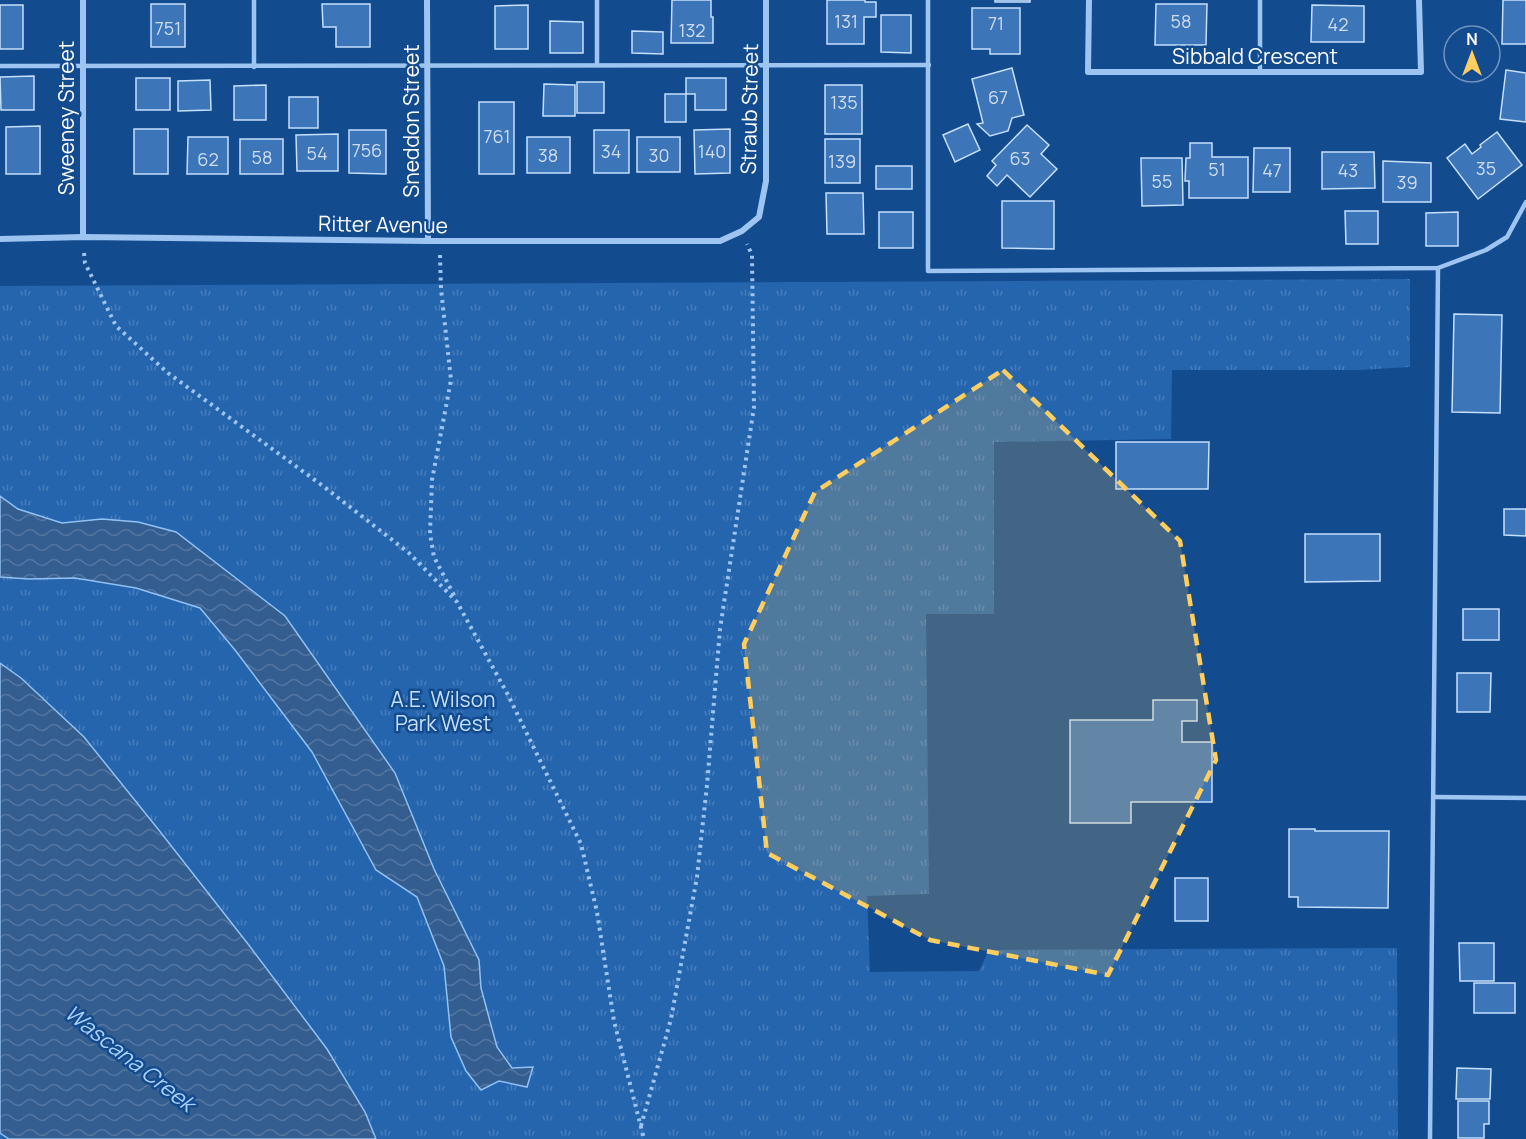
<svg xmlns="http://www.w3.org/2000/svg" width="1526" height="1139" font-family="Manrope,sans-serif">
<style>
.park{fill:url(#park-tufts)}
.water{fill:url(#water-waves);stroke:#90c0f4;stroke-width:1.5}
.building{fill:#3c75b8;stroke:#c5dffc;stroke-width:1.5}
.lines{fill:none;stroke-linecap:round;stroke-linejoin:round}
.path{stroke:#9ec5f1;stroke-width:4;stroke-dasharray:3 4.5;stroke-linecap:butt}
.lane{stroke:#9ec5f1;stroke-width:4.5}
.street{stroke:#9ec5f1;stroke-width:6}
.marked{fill:#ffce5e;fill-opacity:0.2;stroke:#ffce5e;stroke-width:4.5;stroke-dasharray:12 8;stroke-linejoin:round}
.labels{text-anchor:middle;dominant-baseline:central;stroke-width:5;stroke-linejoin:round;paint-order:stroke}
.number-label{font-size:18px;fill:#cedced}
.street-label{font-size:21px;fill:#fff;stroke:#134b8f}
.park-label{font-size:21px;fill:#c5dffc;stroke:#134b8f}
.water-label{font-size:22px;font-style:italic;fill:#aacff8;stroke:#134b8f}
</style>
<defs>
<pattern id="park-tufts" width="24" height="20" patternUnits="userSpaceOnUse" patternTransform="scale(1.5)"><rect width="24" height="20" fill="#2565ae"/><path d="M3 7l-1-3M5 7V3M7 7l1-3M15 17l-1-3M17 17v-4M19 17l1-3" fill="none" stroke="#467cba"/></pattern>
<pattern id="water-waves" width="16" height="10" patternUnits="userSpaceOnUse" patternTransform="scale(1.5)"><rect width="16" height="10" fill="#355e90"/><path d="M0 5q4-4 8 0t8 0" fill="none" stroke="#5376a1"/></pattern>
</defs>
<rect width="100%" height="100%" fill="#134b8f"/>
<!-- park -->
<polygon class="park" points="1410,279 1410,367 1358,370 1172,370 1171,439 994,442 994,614 926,614 929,894 867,896 870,972 979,971 989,950 1397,948 1398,1139 0,1139 0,286"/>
<!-- water -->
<g class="water">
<polygon points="0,496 18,509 62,523 102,519 138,522 176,532 285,616 395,773 434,869 479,960 481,988 497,1047 512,1068 533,1067 527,1087 499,1081 481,1090 466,1071 451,1037 444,966 417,897 376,870 312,752 235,650 200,608 136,588 75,578 29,579 0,577"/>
<polygon points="0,663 21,678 84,737 158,829 248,944 327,1049 365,1112 376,1139 9,1139 0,1133"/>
</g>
<!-- building -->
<g class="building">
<polygon points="672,0 711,0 711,17 713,17 713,43 671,43"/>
<polygon points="827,0 865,0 865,2 876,2 876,17 864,17 864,44 827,44"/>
<rect x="995" y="0" width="35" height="2"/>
<polygon points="1503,0 1526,0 1526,44 1502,44"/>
<rect x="151" y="4" width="34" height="43"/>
<polygon points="322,4 370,4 370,47 336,47 336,27 323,27"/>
<polygon points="1156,4 1207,4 1206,45 1155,45"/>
<rect x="0" y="5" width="23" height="44"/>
<polygon points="528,5 528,49 495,49 495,6"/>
<polygon points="1312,5 1364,6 1364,42 1311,42"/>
<polygon points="972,8 1020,8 1020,54 990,54 990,49 972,49"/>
<polygon points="881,15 911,15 911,53 881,52"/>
<polygon points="550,21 583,22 583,53 550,53"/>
<polygon points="632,31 663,32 663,54 632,53"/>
<polygon points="1012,68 1024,115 1012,118 1008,131 990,136 977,124 983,123 972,79"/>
<polygon points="1506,70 1526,73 1526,122 1500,119"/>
<polygon points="34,76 34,110 1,110 0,77"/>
<rect x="136" y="78" width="34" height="32"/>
<polygon points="686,78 726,78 726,110 695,110 695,94 686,94"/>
<polygon points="210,80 211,110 178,111 178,81"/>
<rect x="577" y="82" width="27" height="31"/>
<polygon points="544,84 575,85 575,116 543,116"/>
<polygon points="266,85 266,120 234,120 234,86"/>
<rect x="825" y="85" width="37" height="49"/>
<rect x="665" y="94" width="21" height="28"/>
<rect x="289" y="97" width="29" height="31"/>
<rect x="479" y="102" width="35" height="72"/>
<polygon points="968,124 980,150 955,162 943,135"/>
<polygon points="1027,125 1049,145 1041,154 1057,169 1030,197 1007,175 997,186 987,176 996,165 992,161"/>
<polygon points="40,126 40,174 6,174 6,127"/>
<rect x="134" y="129" width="34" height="45"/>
<polygon points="730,129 730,173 695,174 694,130"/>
<polygon points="349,130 386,130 386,174 349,173"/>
<rect x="594" y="130" width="35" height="43"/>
<polygon points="1497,132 1522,165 1478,199 1447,158 1465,144 1472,154 1481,147 1480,145"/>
<polygon points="338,134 338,171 297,171 296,135"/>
<polygon points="188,137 228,137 228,174 187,174"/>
<rect x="527" y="137" width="43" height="36"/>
<rect x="637" y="137" width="43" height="35"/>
<rect x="240" y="139" width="43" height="35"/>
<rect x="825" y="139" width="35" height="44"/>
<polygon points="1190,143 1212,143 1212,157 1248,157 1248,198 1189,198 1189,181 1185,181 1186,158 1190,158"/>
<polygon points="1254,148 1290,148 1290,192 1253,192"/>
<polygon points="1322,152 1374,152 1375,188 1322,189"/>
<polygon points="1141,158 1182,158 1183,205 1142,206"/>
<polygon points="1383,161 1431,163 1431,202 1383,202"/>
<rect x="876" y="166" width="36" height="23"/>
<polygon points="826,193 863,193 864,234 827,234"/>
<polygon points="1002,201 1054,201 1054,249 1002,248"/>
<polygon points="1345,211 1378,211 1378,244 1346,244"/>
<rect x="879" y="212" width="34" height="36"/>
<polygon points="1458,212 1458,246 1426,246 1426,213"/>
<polygon points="1454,314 1502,315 1500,413 1452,412"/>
<polygon points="1116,442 1209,442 1208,489 1116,489"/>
<polygon points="1504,509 1526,509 1526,536 1504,535"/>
<polygon points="1305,534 1380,534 1380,581 1305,582"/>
<rect x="1463" y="609" width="36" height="31"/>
<polygon points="1457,673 1491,673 1490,712 1457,712"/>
<polygon points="1153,700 1197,700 1197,721 1182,721 1182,742 1212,742 1212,802 1131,802 1131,823 1070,823 1070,720 1153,720"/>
<polygon points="1289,829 1315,829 1315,831 1389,831 1388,908 1298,907 1298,897 1289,897"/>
<rect x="1175" y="878" width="33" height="43"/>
<polygon points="1459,943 1494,943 1494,981 1460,981"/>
<rect x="1474" y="983" width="41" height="30"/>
<polygon points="1457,1068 1491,1069 1490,1099 1456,1099"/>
<polygon points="1458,1101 1489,1101 1489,1124 1484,1124 1484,1138 1458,1138"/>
</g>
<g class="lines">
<!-- path -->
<g class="path">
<polyline points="84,253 85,263 116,326 168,373 323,486 409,553 457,602 508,695 581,844 597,912 614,1021 644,1139"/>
<polyline points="440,255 441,289 451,380 432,480 430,534 434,557 456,599"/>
<polyline points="641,1126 671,1019 697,877 707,785 720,629 754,407 752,255 747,244"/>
</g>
<!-- lane -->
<g class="lane">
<polyline points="928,0 928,271 1438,268 1486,250 1507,237 1526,202"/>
<polyline points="1260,0 1260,72"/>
<polyline points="597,65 597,0"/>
<polyline points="0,66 929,65"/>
<polyline points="254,67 254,0"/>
<polyline points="1434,797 1526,798"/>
<polyline points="1430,1139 1438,268"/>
</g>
<!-- street -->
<g class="street">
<polyline points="83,0 83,237"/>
<polyline points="427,0 428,241"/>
<polyline points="1089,0 1088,72 1421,72 1419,0"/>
<polyline points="0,239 83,237 428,241 720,241 742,231 759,217 766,181 766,0"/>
</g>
</g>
<!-- marked area -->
<path class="marked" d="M1003 370 1180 541 1216 760 1108 975 930 940 767 853 744 644 815 492Z"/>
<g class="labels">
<!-- number labels -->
<g class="number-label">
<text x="846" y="21">131</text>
<text x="1181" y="21">58</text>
<text x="996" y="23">71</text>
<text x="1338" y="24">42</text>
<text x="168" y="28">751</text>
<text x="692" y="30">132</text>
<text x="998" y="97">67</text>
<text x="844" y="102">135</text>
<text x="497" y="136">761</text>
<text x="367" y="150">756</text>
<text x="611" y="151">34</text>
<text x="712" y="151">140</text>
<text x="317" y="153">54</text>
<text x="548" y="155">38</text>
<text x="659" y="155">30</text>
<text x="262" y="157">58</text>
<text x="1020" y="158">63</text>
<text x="208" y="159">62</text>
<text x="842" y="161">139</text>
<text x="1486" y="168">35</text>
<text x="1217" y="169">51</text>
<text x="1272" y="170">47</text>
<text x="1348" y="170">43</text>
<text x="1162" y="181">55</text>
<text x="1407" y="182">39</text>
</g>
<!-- street labels -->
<g class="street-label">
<text x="1255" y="56">Sibbald Crescent</text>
<text transform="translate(749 109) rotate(-89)">Straub Street</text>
<text transform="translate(66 118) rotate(-90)">Sweeney Street</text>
<text transform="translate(411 121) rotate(-90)">Sneddon Street</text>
<text transform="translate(383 224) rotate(1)">Ritter Avenue</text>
</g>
<!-- park labels -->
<g class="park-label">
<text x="443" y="699">A.E. Wilson<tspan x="443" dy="24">Park West</tspan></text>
</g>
<!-- water labels -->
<g class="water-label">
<text transform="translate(130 1058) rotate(38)">Wascana Creek</text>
</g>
</g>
<!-- north arrow -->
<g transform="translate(1472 54)"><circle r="28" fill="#134b8f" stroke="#7193bc" stroke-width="1.5"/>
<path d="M0-4.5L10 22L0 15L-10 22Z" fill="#ffce5e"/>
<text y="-9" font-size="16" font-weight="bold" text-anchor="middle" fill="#ffffff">N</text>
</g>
</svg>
